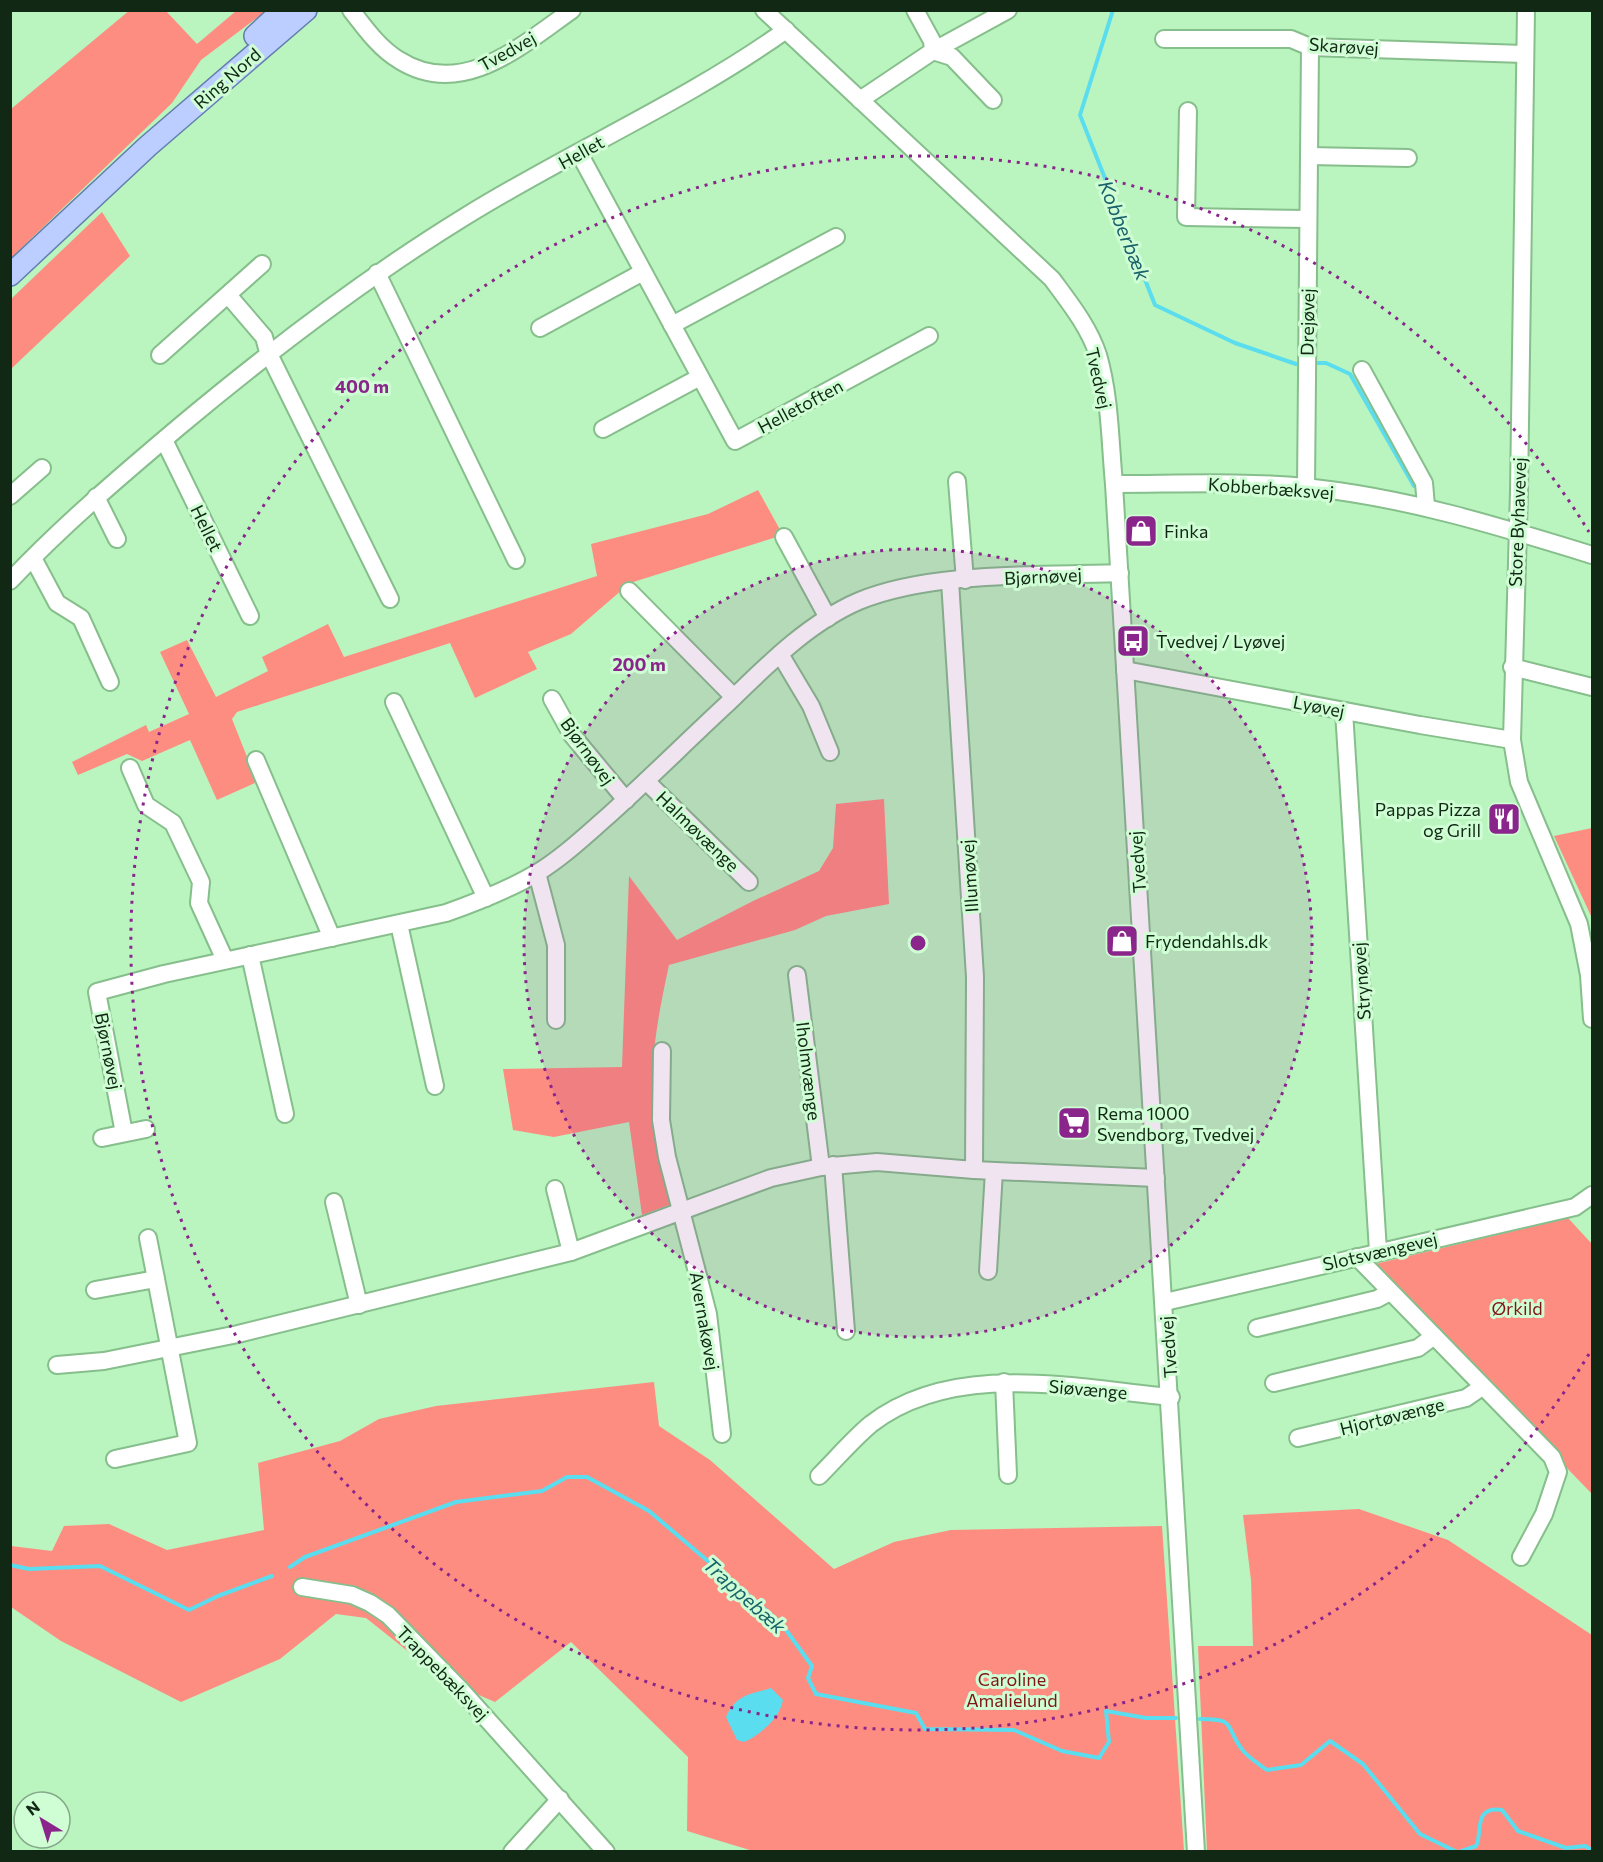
<svg xmlns="http://www.w3.org/2000/svg" width="1603" height="1862" font-family="Commissioner,sans-serif">
<style>
.green{fill:#fe8d81}
.water{fill:#5addee}
.lines{fill:none;stroke-linecap:round;stroke-linejoin:round}
.stream{stroke:#5addee;stroke-width:4}
.minor-casing{stroke:#86be8c;stroke-width:20}
.major-casing{stroke:#627ead;stroke-width:24}
.minor{stroke:#fff;stroke-width:16}
.major{stroke:#bbceff;stroke-width:21}
.ring{fill:none;stroke:#8a258c;stroke-width:3;stroke-dasharray:3 6}
.labels{text-anchor:middle;dominant-baseline:central;stroke-width:6;stroke-linejoin:round;paint-order:stroke}
.street-label{font-size:18px;fill:#112815;stroke:#d0fed4}
.poi-label{font-size:18px;fill:#112815;stroke:#d0fed4;text-anchor:start}
.park-label{font-size:18px;fill:#7f1615;stroke:#d0fed4}
.water-label{font-size:20px;font-style:italic;fill:#19626b;stroke:#d0fed4}
.centre{fill:#8a258c;stroke:#d0fed4;stroke-width:3}
.ring-label{font-size:18px;text-anchor:middle;font-weight:bold;fill:#8a258c;stroke:#d0fed4;stroke-width:6;stroke-linejoin:round;paint-order:stroke}
</style>
<rect width="100%" height="100%" fill="#baf4bf"/>
<!-- green -->
<g class="green">
<polygon points="130,10 166,11 197,44 236,11 266,11 201,60 172,103 11,258 11,109"/>
<polygon points="102,212 130,256 11,369 11,299"/>
<polygon points="758,490 783,535 630,583 571,634 528,652 537,669 475,698 450,643 237,712 232,719 257,782 217,800 190,740 142,761 127,754 78,775 72,762 146,725 149,732 189,714 160,652 187,640 216,697 268,671 262,657 328,624 344,657 597,576 591,544 708,514"/>
<path d="M884 799 889 904 826 916 795 930 669 965C649 1057 643 1112 672 1204L642 1215 629 1122 554 1137 513 1130 503 1069 622 1067 629 876 677 940 753 901 819 871 833 848 836 804Z"/>
<polygon points="1592,828 1592,916 1591,916 1554,836"/>
<polygon points="1568,1218 1592,1244 1592,1494 1371,1265"/>
<polygon points="654,1382 659,1426 710,1460 834,1569 894,1542 951,1530 1162,1526 1184,1851 753,1851 687,1831 688,1757 571,1642 495,1702 444,1680 366,1618 336,1614 280,1659 181,1702 61,1641 11,1607 11,1546 52,1551 64,1526 109,1524 167,1550 264,1530 258,1463 340,1441 379,1419 436,1406"/>
<polygon points="1359,1509 1448,1540 1592,1635 1592,1851 1207,1851 1198,1646 1253,1646 1251,1580 1243,1515"/>
</g>
<!-- water -->
<path class="water" d="M771 1688 783 1700C780 1718 760 1735 744 1742L737 1740 726 1717C737 1694 749 1695 771 1688Z"/>
<g class="lines">
<!-- stream -->
<g class="stream">
<polyline points="1113,10 1080,115 1155,305 1235,343 1296,364"/>
<polyline points="1318,363 1326,363 1350,374 1414,486"/>
<polyline points="10,1565 29,1569 100,1566 189,1610 218,1596 272,1576"/>
<polyline points="290,1567 305,1557 456,1502 542,1491 567,1477 587,1477 649,1511 781,1623 812,1666 808,1678 816,1694 916,1713 925,1729 1014,1730 1062,1751 1099,1758 1109,1742 1106,1711 1146,1718 1176,1718"/>
<path d="M1200 1719C1237 1719 1224 1725 1241 1748 1247 1757 1259 1764 1267 1770L1301 1765 1330 1741 1363 1764 1420 1834 1457 1852"/>
<path d="M1459 1852 1476 1846C1483 1835 1472 1805 1502 1810L1518 1831 1566 1848 1585 1846 1592 1850"/>
</g>
<!-- minor casing -->
<g class="minor-casing">
<g id="minor">
<path d="M351 10C365 28 379 48 399 60 462 100 522 45 572 10"/>
<path d="M764 10 1052 279C1069 302 1089 327 1098 355 1110 396 1110 441 1114 484L1196 1852"/>
<polyline points="915,10 932,41 933,51 952,57 993,100"/>
<polyline points="1526,10 1519,491 1512,740 1519,782 1579,924 1589,975 1592,1019"/>
<polyline points="1164,39 1291,39 1310,47 1524,54"/>
<polyline points="860,100 933,51 1008,10"/>
<polyline points="1188,111 1186,217 1308,219"/>
<polyline points="579,153 735,441 929,336"/>
<polyline points="1309,156 1408,158"/>
<polyline points="377,273 516,560"/>
<polyline points="228,295 264,337 268,352 390,599"/>
<polyline points="672,325 836,237"/>
<polyline points="540,328 643,272"/>
<polyline points="160,355 262,264"/>
<polyline points="1362,370 1424,483 1426,506"/>
<polyline points="603,429 700,377"/>
<polyline points="164,440 250,616"/>
<polyline points="957,481 965,580"/>
<path d="M1114 484C1178 484 1242 481 1305 487 1404 497 1498 526 1592 555"/>
<polyline points="1306,487 1310,47"/>
<polyline points="10,496 42,468"/>
<polyline points="96,497 117,539"/>
<polyline points="784,537 828,618"/>
<polyline points="33,558 57,603 81,618 110,682"/>
<path d="M10 581C63 525 122 475 180 426 271 350 365 278 466 216 571 151 685 102 786 30"/>
<polyline points="950,581 975,977 974,1170"/>
<polyline points="629,591 734,697"/>
<polyline points="780,654 811,706 830,752"/>
<polyline points="1512,667 1592,687"/>
<polyline points="1125,670 1420,725 1512,740"/>
<polyline points="552,699 572,735 626,800"/>
<polyline points="394,702 486,898"/>
<polyline points="1344,711 1378,1251"/>
<polyline points="256,760 332,938"/>
<polyline points="130,768 146,805 173,823 201,882 199,903 225,960"/>
<polyline points="646,781 749,882"/>
<polyline points="537,873 556,945 556,1020"/>
<polyline points="399,924 435,1086"/>
<polyline points="250,955 285,1114"/>
<polyline points="797,975 821,1167"/>
<polyline points="662,1051 661,1120 667,1157 708,1314 722,1434"/>
<path d="M124 1133 97 992 164 974 446 913C477 902 508 890 537 873 563 857 585 836 608 816 648 780 687 741 727 704 766 666 808 623 859 601 931 571 1041 576 1120 573"/>
<polyline points="102,1138 146,1129"/>
<polyline points="833,1165 846,1331"/>
<polyline points="555,1189 571,1252"/>
<polyline points="334,1202 359,1305"/>
<polyline points="1357,1257 1552,1457 1558,1472 1544,1514 1521,1557"/>
<polyline points="988,1271 994,1171"/>
<polyline points="95,1290 156,1279"/>
<polyline points="1165,1302 1575,1207 1592,1195"/>
<polyline points="1257,1328 1377,1299 1390,1292"/>
<polyline points="57,1365 104,1361 238,1334 571,1252 771,1178 821,1167 877,1162 974,1170 1156,1178"/>
<polyline points="1004,1382 1008,1475"/>
<polyline points="1274,1383 1418,1348 1434,1336"/>
<polyline points="1298,1438 1466,1398 1482,1387"/>
<polyline points="115,1459 188,1443 148,1238"/>
<path d="M819 1476C836 1459 853 1439 871 1424 954 1360 1075 1388 1171 1397"/>
<polyline points="302,1587 352,1595 370,1603 388,1615 461,1690 606,1852"/>
<polyline points="512,1852 560,1799"/>
</g>
</g>
<!-- major casing -->
<g class="major-casing">
<g id="major">
<polyline points="255,36 283,10"/>
<polyline points="10,275 148,146 306,10"/>
</g>
</g>
<!-- minor -->
<use href="#minor" class="minor"/>
<!-- major -->
<use href="#major" class="major"/>
</g>
<!-- distance rings -->
<circle cx="918" cy="943" r="394" fill="#8a258c" fill-opacity=".12"/>
<g class="ring">
<circle cx="918" cy="943" r="394"/>
<path d="M1589 1354A787 787 0 1 1 1589 532"/>
</g>
<!-- icons -->
<defs>
<g id="shop-square" transform="scale(1.725)"><rect x="-9" y="-9" width="18" height="18" rx="4" fill="#8a258c" stroke="#d0fed4"/><path d="M-5-2.5h2.3a2.7 3.5 0 0 1 5.4 0H5L5.5 6h-11ZM-1.5-2.5h3a1.5 2.3 0 0 0-3 0Z" fill="#fff"/></g>
<g id="bus-square" transform="scale(1.725)"><rect x="-9" y="-9" width="18" height="18" rx="4" fill="#8a258c" stroke="#d0fed4"/><path d="M-5-6H5V4H4V6H2V4H-2V6H-4V4H-5ZM-3.5-4V0h7V-4ZM-3.5 1.2v1.5H-2V1.2ZM2 1.2v1.5H3.5V1.2Z" fill="#fff"/></g>
<g id="restaurant-square" transform="scale(1.725)"><rect x="-9" y="-9" width="18" height="18" rx="4" fill="#8a258c" stroke="#d0fed4"/><path d="M-5-6h1v4h1v-4h1v4h1v-4h1v5L-1.5 .5V6h-2V.5L-5-1ZM5-6V6H3V1.5H1.5Q1.5-4 5-6Z" fill="#fff"/></g>
<g id="supermarket-square" transform="scale(1.725)"><rect x="-9" y="-9" width="18" height="18" rx="4" fill="#8a258c" stroke="#d0fed4"/><path d="M-6-5.5h2.5l.6 2H6L4.5 2H-2.5L-4.4-4H-6ZM-1.5 3.2a1.3 1.3 0 1 0 .1 0ZM3 3.2a1.3 1.3 0 1 0 .1 0Z" fill="#fff"/></g>
</defs>
<g fill-rule="evenodd">
<use href="#shop-square" x="1141" y="531"/>
<use href="#bus-square" x="1133" y="641"/>
<use href="#restaurant-square" x="1504" y="819"/>
<use href="#shop-square" x="1122" y="941"/>
<use href="#supermarket-square" x="1074" y="1123"/>
</g>
<g class="labels">
<!-- street labels -->
<g class="street-label">
<text transform="translate(1344 46) rotate(4)">Skarøvej</text>
<text transform="translate(507 51) rotate(-29)">Tvedvej</text>
<text transform="translate(227 78) rotate(-41)">Ring Nord</text>
<text transform="translate(581 152) rotate(-29)">Hellet</text>
<text transform="translate(1307 322) rotate(-89)">Drejøvej</text>
<text transform="translate(1099 378) rotate(77)">Tvedvej</text>
<text transform="translate(800 406) rotate(-28)">Helletoften</text>
<text transform="translate(1271 488) rotate(4)">Kobberbæksvej</text>
<text transform="translate(1517 522) rotate(-88)">Store Byhavevej</text>
<text transform="translate(207 528) rotate(64)">Hellet</text>
<text transform="translate(1043 576) rotate(-3)">Bjørnøvej</text>
<text transform="translate(1319 706) rotate(11)">Lyøvej</text>
<text transform="translate(588 751) rotate(54)">Bjørnøvej</text>
<text transform="translate(698 831) rotate(44)">Halmøvænge</text>
<text transform="translate(1137 862) rotate(-94)">Tvedvej</text>
<text transform="translate(969 876) rotate(-94)">Illumøvej</text>
<text transform="translate(1361 981) rotate(-94)">Strynøvej</text>
<text transform="translate(109 1051) rotate(79)">Bjørnøvej</text>
<text transform="translate(809 1071) rotate(83)">Iholmvænge</text>
<text transform="translate(1380 1251) rotate(-13)">Slotsvængevej</text>
<text transform="translate(705 1321) rotate(80)">Avernakøvej</text>
<text transform="translate(1168 1347) rotate(-94)">Tvedvej</text>
<text transform="translate(1088 1389) rotate(5)">Siøvænge</text>
<text transform="translate(1392 1416) rotate(-14)">Hjortøvænge</text>
<text transform="translate(443 1673) rotate(46)">Trappebæksvej</text>
</g>
<!-- poi labels -->
<g class="poi-label">
<text x="1164" y="531">Finka</text>
<text x="1156" y="641">Tvedvej / Lyøvej</text>
<text x="1481" y="809" text-anchor="end">Pappas Pizza<tspan x="1481" dy="21">og Grill</tspan></text>
<text x="1145" y="941">Frydendahls.dk</text>
<text x="1097" y="1113">Rema 1000<tspan x="1097" dy="21">Svendborg, Tvedvej</tspan></text>
</g>
<!-- park labels -->
<g class="park-label">
<text x="1517" y="1308">Ørkild</text>
<text x="1012" y="1679">Caroline<tspan x="1012" dy="21">Amalielund</tspan></text>
</g>
<!-- water labels -->
<g class="water-label">
<text transform="translate(1125 230) rotate(68)">Kobberbæk</text>
<text transform="translate(745 1595) rotate(42)">Trappebæk</text>
</g>
</g>
<circle cx="918" cy="943" r="9" class="centre"/>
<g class="ring-label">
<text x="362" y="393">400 m</text>
<text x="639" y="671">200 m</text>
</g>
<!-- border -->
<rect width="1603" height="1862" fill="none" stroke="#112815" stroke-width="24"/>
<!-- north arrow -->
<g transform="translate(42 1820) rotate(322)"><circle r="28" fill="#d0fed4" stroke="#84a888" stroke-width="1.5"/>
<path d="M0-4.5L10 22L0 15L-10 22Z" fill="#8a258c"/>
<text y="-9" font-size="16" font-weight="bold" text-anchor="middle" fill="#112815">N</text>
</g>
</svg>
